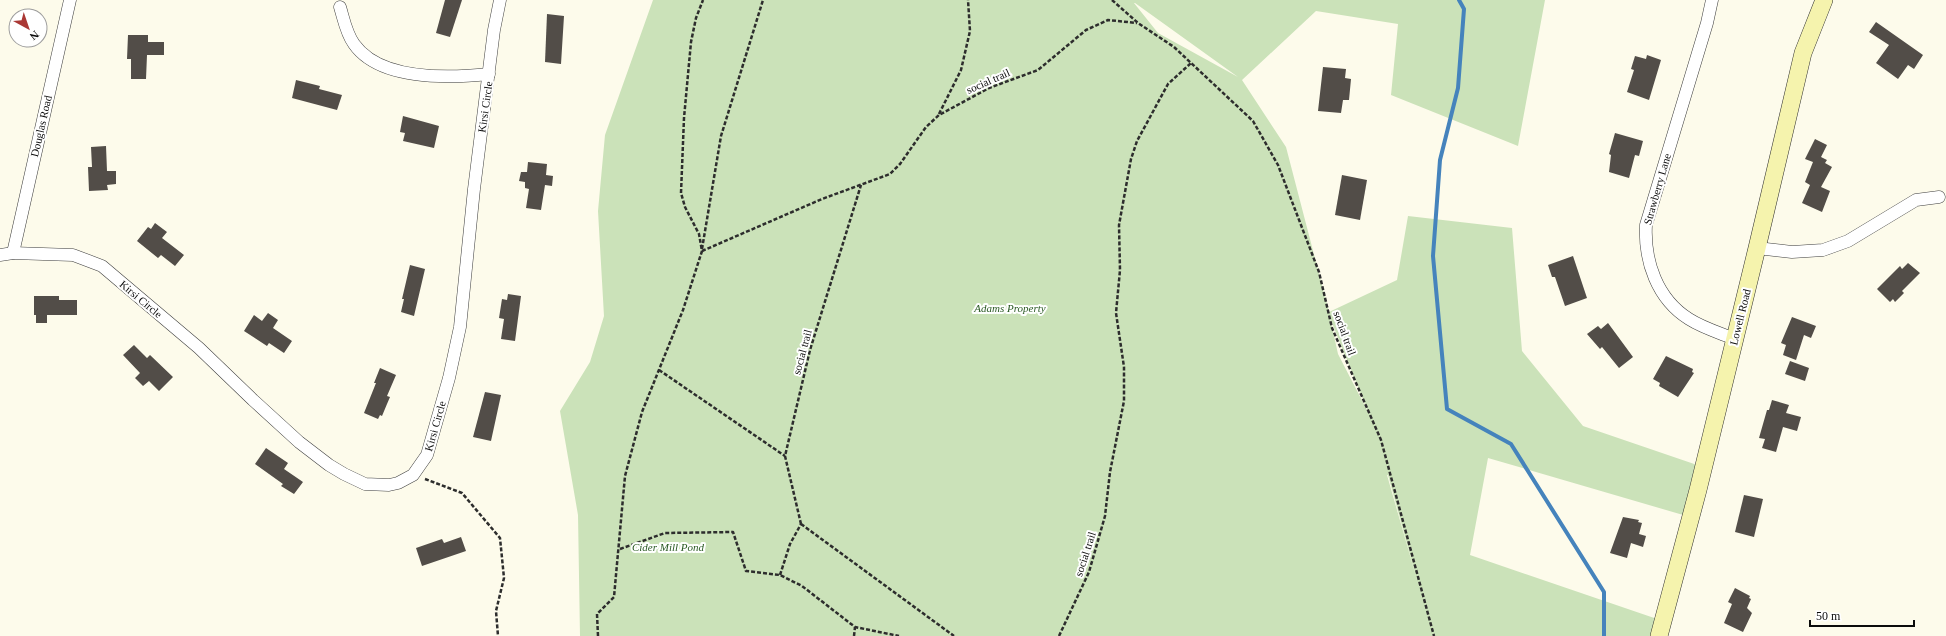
<svg xmlns="http://www.w3.org/2000/svg" width="1946" height="636" font-family="'Times New Roman',serif">
<style>
.green{fill:#cbe2b9;fill-rule:evenodd}
.lines{fill:none;stroke-linecap:round;stroke-linejoin:round}
.stream{stroke:#4583bc;stroke-width:4}
.building{fill:#524d48}
.street-casing{stroke:#3e3e3e;stroke-width:13}
.secondary-casing{stroke:#2d2d2d;stroke-width:18}
.path{stroke:#2d2d2d;stroke-width:2.5;stroke-dasharray:4 2;stroke-linecap:butt}
.street{stroke:#fff;stroke-width:12}
.secondary{stroke:#f5f3ad;stroke-width:17}
.labels{text-anchor:middle;dominant-baseline:central;stroke-width:4;stroke-linejoin:round;paint-order:stroke}
.street-label{font-size:11px;fill:#0b0b0b;stroke:#fff}
.park-label{font-size:11px;font-style:italic;fill:#2a5a24;stroke:#fff}
</style>
<rect width="100%" height="100%" fill="#fdfbeb"/>
<!-- green -->
<path class="green" d="M653 0H1545L1518 146 1391 95 1398 24 1316 11 1242 80 1286 147 1329 312 1397 280 1408 216 1512 228 1522 351 1583 426 1703 467 1690 517 1488 458 1470 555 1663 621 1656 636H580L578 515 560 411 590 362 604 316 598 211 605 135ZM1134 3H1135L1238 77 1158 33ZM1330 318 1369 414 1338 354ZM1387 475H1388L1419 587Z"/>
<g class="lines">
<!-- stream -->
<polyline class="stream" points="1459,0 1464,9 1458,88 1440,160 1433,256 1447,409 1511,444 1604,592 1604,636"/>
</g>
<!-- building -->
<g class="building">
<polygon points="445,0 462,0 450,37 436,33"/>
<polygon points="547,14 564,16 561,64 545,62"/>
<polygon points="1876,22 1923,55 1914,69 1908,65 1898,79 1876,63 1889,45 1869,32"/>
<polygon points="128,35 148,35 148,42 164,42 164,55 147,55 146,79 131,79 131,59 127,59"/>
<polygon points="1647,55 1661,60 1649,100 1627,92 1634,70 1631,69 1635,56 1646,59"/>
<polygon points="1323,67 1346,69 1345,78 1351,79 1349,100 1343,100 1341,113 1318,111"/>
<polygon points="296,80 320,86 319,89 342,95 337,110 292,98"/>
<polygon points="403,116 439,126 434,148 403,141 405,133 400,132"/>
<polygon points="1615,133 1643,141 1639,156 1635,155 1629,178 1609,172 1611,155 1609,154"/>
<polygon points="1815,139 1827,145 1821,157 1827,160 1825,163 1832,167 1821,187 1830,191 1822,212 1802,203 1810,185 1805,182 1813,162 1805,159"/>
<polygon points="106,146 107,171 116,171 116,184 107,185 108,190 89,191 88,167 92,167 91,147"/>
<polygon points="528,162 547,164 546,175 553,176 552,186 545,185 541,210 526,208 529,189 525,188 525,182 519,181 521,172 527,172"/>
<polygon points="1342,175 1367,180 1360,220 1335,215"/>
<polygon points="155,223 167,232 162,238 184,255 175,266 161,255 158,258 137,241 148,227 151,229"/>
<polygon points="1573,256 1587,298 1565,306 1555,277 1552,277 1548,265"/>
<polygon points="1908,263 1920,273 1902,291 1904,293 1895,302 1893,299 1890,302 1877,289 1900,266 1902,269"/>
<polygon points="410,265 425,269 414,316 401,312 404,299 402,299"/>
<polygon points="508,294 521,296 515,341 501,339 504,319 499,318 502,299 507,300"/>
<polygon points="34,296 59,296 59,300 77,300 77,315 47,315 47,323 36,323 36,315 34,315"/>
<polygon points="268,313 278,320 273,328 292,341 284,353 269,343 267,346 244,331 254,315 262,321"/>
<polygon points="1792,317 1816,326 1811,338 1804,335 1796,360 1783,355 1786,345 1781,343"/>
<polygon points="1608,323 1633,357 1619,368 1602,347 1600,349 1587,334 1598,326 1601,329"/>
<polygon points="134,345 147,358 150,355 173,377 159,391 149,381 143,386 135,378 140,373 123,355"/>
<polygon points="1666,356 1693,369 1692,372 1694,373 1678,397 1659,386 1660,383 1653,379"/>
<polygon points="1790,361 1809,368 1805,381 1785,374"/>
<polygon points="380,368 396,375 387,396 390,397 387,404 382,416 380,415 378,419 364,413 376,383 374,383"/>
<polygon points="485,392 501,395 491,441 473,437"/>
<polygon points="1772,400 1789,405 1786,413 1801,417 1797,431 1783,427 1776,452 1762,448 1765,439 1759,438 1767,410 1769,410"/>
<polygon points="266,448 288,463 284,469 303,482 294,494 281,486 283,484 255,464"/>
<polygon points="1744,495 1763,499 1754,537 1735,532"/>
<polygon points="1623,517 1639,520 1638,522 1642,523 1639,534 1646,536 1643,547 1631,543 1627,558 1610,553"/>
<polygon points="461,537 466,551 422,566 416,548 442,539 444,543"/>
<polygon points="1735,588 1750,596 1749,598 1751,599 1747,608 1752,613 1743,632 1724,623 1732,604 1728,602"/>
</g>
<g class="lines">
<!-- street casing -->
<g class="street-casing">
<g id="street">
<path d="M1712 0 1707 23 1646 225C1644 261 1657 299 1689 319 1703 328 1720 333 1735 339"/>
<path d="M340 7C344 20 346 33 354 44 380 81 450 78 489 74"/>
<polyline points="1757,248 1792,252 1823,250 1848,241 1916,200 1939,197"/>
<polyline points="13,253 70,0"/>
<polyline points="0,255 13,253 73,255 102,266 199,348 253,400 299,442 329,465 344,474 365,484 389,485 398,483 413,475 427,455 449,378 460,327 474,189 494,30 500,0"/>
</g>
</g>
<!-- secondary casing -->
<g class="secondary-casing">
<polyline id="secondary" points="1659,636 1698,490 1757,248 1803,53 1824,0"/>
</g>
<!-- path -->
<g class="path">
<polyline points="1112,0 1138,23 1174,47 1253,121 1278,165 1319,272 1332,328 1381,440 1434,636"/>
<polyline points="939,114 961,70 970,31 968,0"/>
<polyline points="702,249 721,136 763,0"/>
<polyline points="702,251 822,199 890,174 900,164 926,127 939,115 989,88 1038,70 1086,30 1108,20 1137,23"/>
<polyline points="659,370 785,456"/>
<polyline points="425,479 462,493 500,538 504,578 496,611 498,636"/>
<polyline points="801,524 785,456 810,350 861,185"/>
<polyline points="801,524 954,636"/>
<polyline points="620,549 665,533 733,532 746,571 780,575 802,586 855,627 899,636"/>
<polyline points="780,575 790,544 801,524"/>
<polyline points="598,636 597,614 614,597 625,476 642,412 683,310 702,251 699,234 685,207 681,193 684,118 691,42 696,18 703,0"/>
<polyline points="854,636 855,627"/>
<polyline points="1059,636 1089,572 1105,516 1110,472 1124,401 1124,367 1116,313 1120,270 1119,225 1131,159 1137,141 1168,84 1191,63"/>
</g>
<!-- street -->
<use href="#street" class="street"/>
<!-- secondary -->
<use href="#secondary" class="secondary"/>
</g>
<g class="labels">
<!-- street labels -->
<g class="street-label">
<text transform="translate(988 81) rotate(-24)">social trail</text>
<text transform="translate(485 107) rotate(-82)">Kirsi Circle</text>
<text transform="translate(41 126) rotate(-77)">Douglas Road</text>
<text transform="translate(1657 189) rotate(-74)">Strawberry Lane</text>
<text transform="translate(141 299) rotate(40)">Kirsi Circle</text>
<text transform="translate(1740 317) rotate(-76)">Lowell Road</text>
<text transform="translate(1345 333) rotate(70)">social trail</text>
<text transform="translate(802 352) rotate(-75)">social trail</text>
<text transform="translate(435 426) rotate(-74)">Kirsi Circle</text>
<text transform="translate(1085 554) rotate(-72)">social trail</text>
</g>
<!-- park labels -->
<g class="park-label">
<text x="1010" y="308">Adams Property</text>
<text x="668" y="547">Cider Mill Pond</text>
</g>
</g>
<!-- north arrow -->
<g transform="translate(28 28) rotate(140)"><circle r="19" fill="#ffffff" stroke="#9d9d9d"/>
<path d="M0-3L7 15L0 10L-7 15Z" fill="#aa3834"/>
<text y="-6" font-size="11" font-weight="bold" text-anchor="middle" fill="#0b0b0b">N</text>
</g>
<!-- scale -->
<path d="M1810 620v6h104v-6" fill="none" stroke="#0b0b0b" stroke-width="2"/>
<text x="1816" y="620" font-size="12" fill="#0b0b0b" stroke="#ffffff" stroke-width="3" paint-order="stroke">50 m</text>
</svg>
